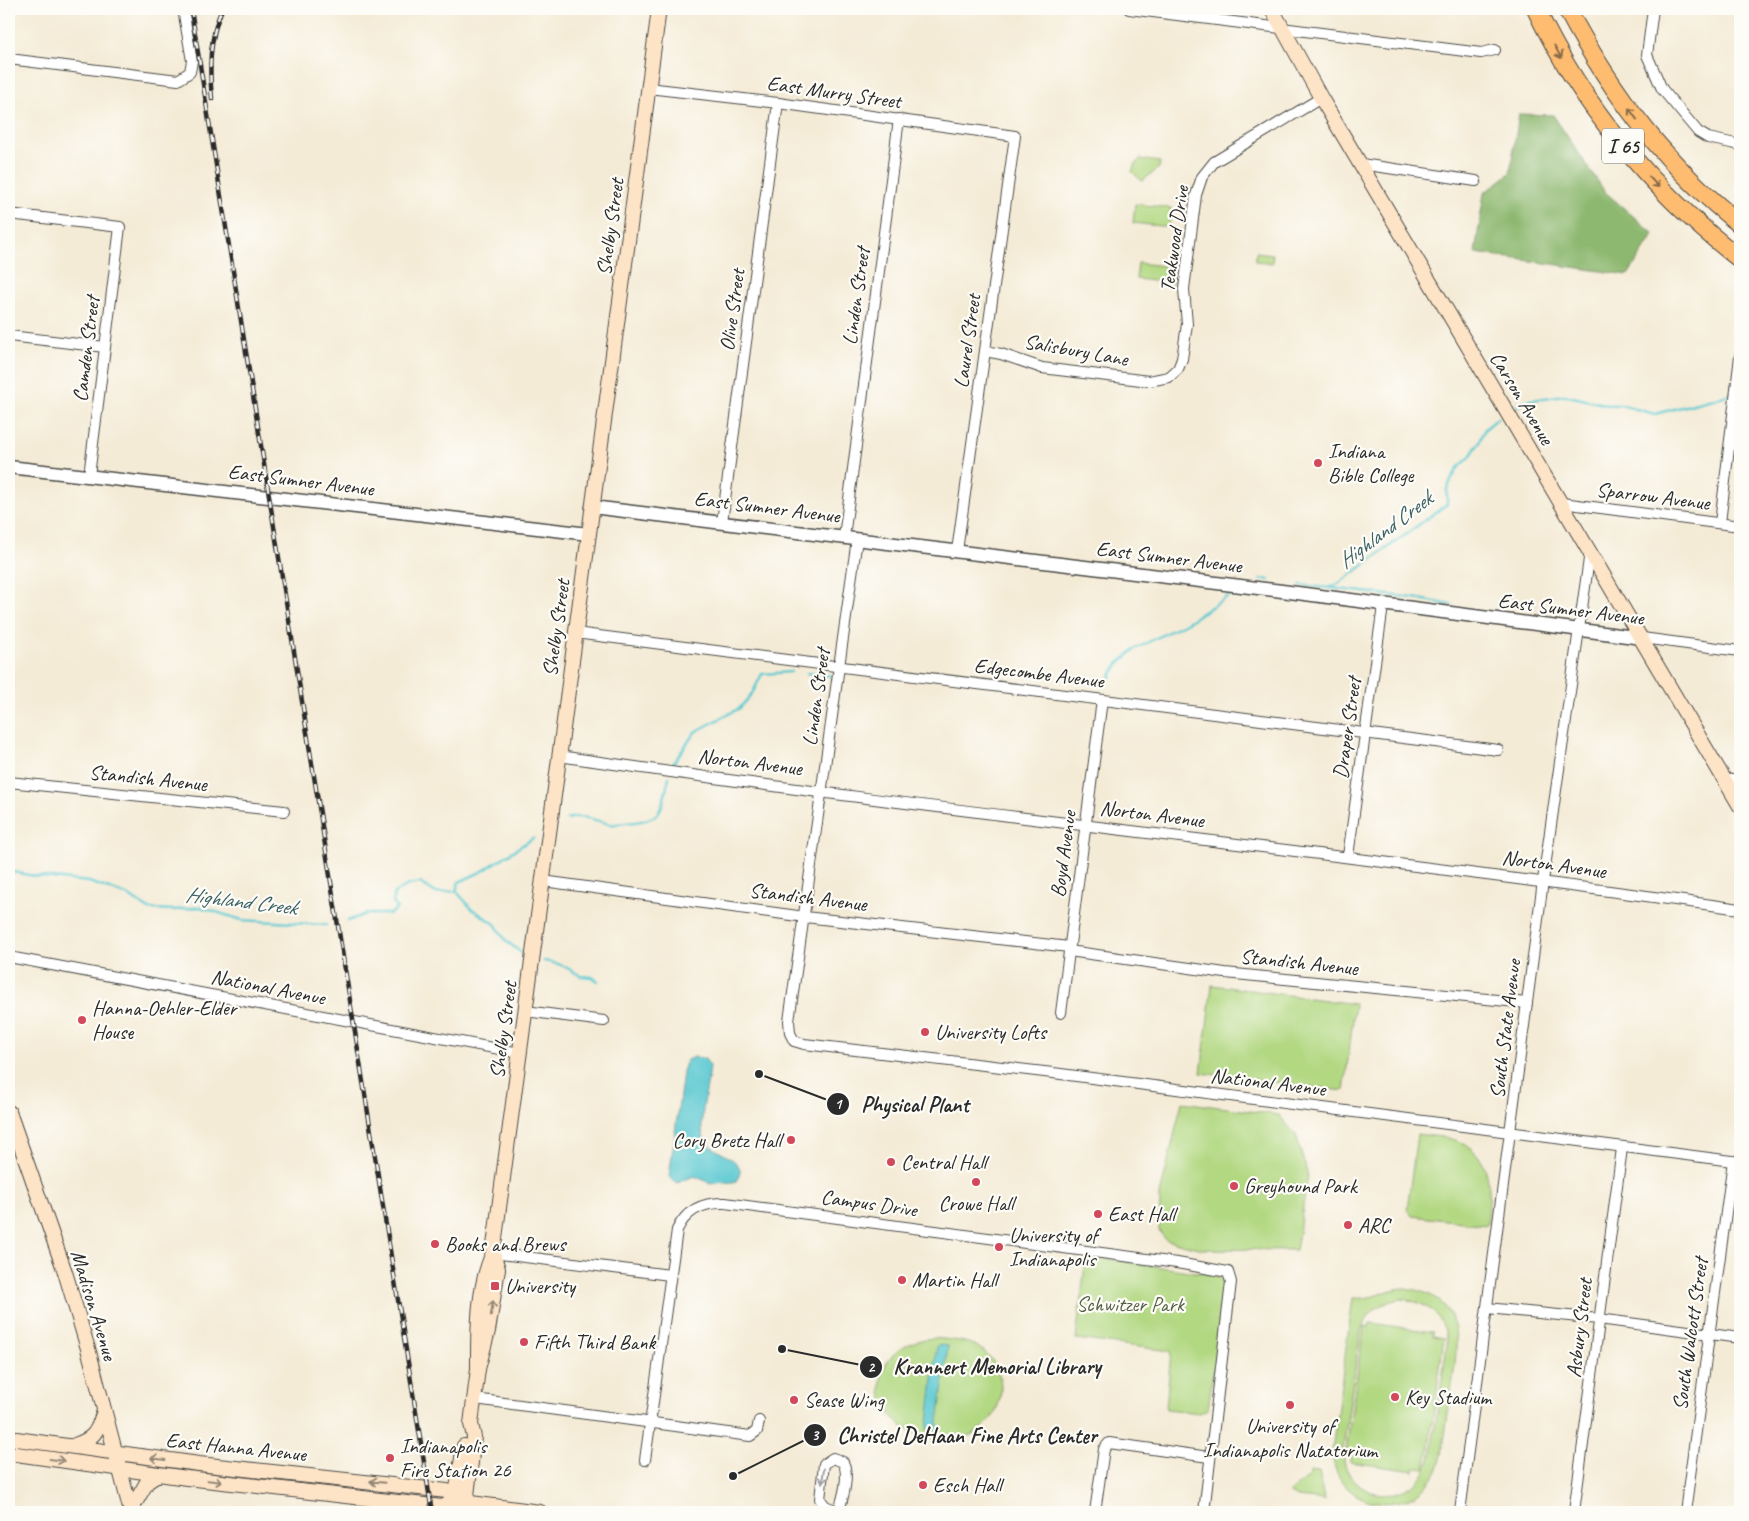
<svg xmlns="http://www.w3.org/2000/svg" width="1749" height="1521" font-family="Caveat,sans-serif">
<style>
.green{fill:#b2d882;stroke:#6e8256;fill-rule:evenodd}
.forest{fill:#8db870;stroke:#5c724e}
.water{fill:#5cc9d1;stroke:#447a7e}
.lines{fill:none;stroke-linecap:round;stroke-linejoin:round}
.stream{stroke:#5cc9d1;stroke-width:2.5}
.minor-casing{stroke:#494845;stroke-width:12}
.tertiary-casing{stroke:#494845;stroke-width:15}
.secondary-casing{stroke:#494845;stroke-width:16}
.motorway-casing{stroke:#494845;stroke-width:20}
.minor{stroke:#fff;stroke-width:10}
.tertiary{stroke:#fff;stroke-width:12}
.secondary{stroke:#fee4c6;stroke-width:14}
.motorway{stroke:#fdbc70;stroke-width:18}
.rail-casing{stroke:#2b2b2b;stroke-width:4.5}
.rail{stroke:#fdfcf7;stroke-width:2.5;stroke-dasharray:8;stroke-linecap:butt}
.oneway{stroke:#8a6c4a}
.oneway2{stroke:#948878}
.oneway3{stroke:#a0a0a0}
.poi-dot{fill:#d1495b;stroke:#fdfcf7;stroke-width:2}
.labels{text-anchor:middle;dominant-baseline:central;stroke-width:4.5;stroke-linejoin:round;paint-order:stroke}
.shield{fill:#fdfcf7;stroke:#6a6a68;stroke-width:1}
.shield-label{font-size:20px;font-weight:bold;fill:#2b2b2b}
.street-label{font-size:21px;fill:#2b2b2b;stroke:#fdfcf7}
.poi-label{font-size:21px;fill:#2b2b2b;stroke:#fdfcf7;text-anchor:start}
.park-label{font-size:21px;fill:#545f45;stroke:#fdfcf7}
.water-label{font-size:22px;font-style:italic;fill:#3c6265;stroke:#fdfcf7}
.leader{fill:none;stroke:#2b2b2b;stroke-width:2}
.callout-dot{fill:#2b2b2b;stroke:#fdfcf7;stroke-width:2}
.mark-label{font-size:15px;text-anchor:middle;font-weight:bold;fill:#fff}
.callout-label{font-size:22px;text-anchor:middle;font-weight:bold;fill:#2b2b2b;stroke:#fdfcf7;stroke-width:4.5;stroke-linejoin:round;paint-order:stroke}
</style>
<rect width="100%" height="100%" fill="#fdfcf7"/>
<filter id="ink" filterUnits="userSpaceOnUse"><feTurbulence type="fractalNoise" baseFrequency=".02" numOctaves="2"/><feDisplacementMap in="SourceGraphic" scale="10" xChannelSelector="R" yChannelSelector="G"/><feConvolveMatrix kernelMatrix="1 2 1 2 8 2 1 2 1" color-interpolation-filters="sRGB"/></filter>
<filter id="wash" filterUnits="userSpaceOnUse"><feTurbulence type="fractalNoise" baseFrequency=".0096" numOctaves="4" result="noise"/><feDisplacementMap in="SourceGraphic" scale="20" xChannelSelector="R" yChannelSelector="G"/><feGaussianBlur stdDeviation="1.12" result="paint"/><feColorMatrix in="noise" values="0 0 0 0 0 0 0 0 0 0 0 0 0 0 0 0 0 1.4 0 .05"/><feComposite in="paint" operator="in"/></filter>
<g filter="url(#wash)">
<rect width="100%" height="100%" fill="#f4ebd6"/>
<!-- green -->
<g class="green">
<polygon points="1140,159 1160,162 1159,168 1142,181 1132,172 1134,166"/>
<polygon points="1135,204 1171,208 1169,227 1133,223"/>
<polygon points="1256,252 1273,254 1272,263 1255,261"/>
<polygon points="1138,263 1173,267 1172,283 1136,279"/>
<polygon points="1212,985 1355,1004 1344,1091 1201,1073"/>
<polygon points="1182,1102 1279,1115 1296,1135 1308,1176 1296,1250 1202,1249 1166,1240 1159,1231 1160,1195"/>
<path d="M1417 1134C1429 1136 1443 1136 1455 1140 1494 1153 1491 1193 1487 1225L1412 1216 1407 1210Z"/>
<polygon points="1094,1257 1215,1275 1226,1281 1208,1409 1200,1413 1166,1409 1171,1351 1076,1339 1085,1265"/>
<path d="M1403 1288C1468 1295 1458 1345 1451 1392 1448 1415 1445 1437 1441 1460 1425 1521 1334 1516 1332 1450L1353 1298C1373 1300 1383 1290 1403 1288ZM1401 1299C1427 1301 1447 1318 1447 1345L1430 1460C1413 1511 1342 1502 1343 1449L1361 1330C1368 1311 1381 1302 1401 1299Z"/>
<polygon points="1370,1323 1433,1332 1433,1336 1444,1338 1426,1468 1414,1467 1414,1471 1350,1462 1350,1457 1345,1457 1364,1326 1369,1327"/>
<path d="M935 1338C948 1340 964 1340 976 1346 1020 1371 1002 1436 953 1439 869 1445 852 1344 935 1338Z"/>
<polygon points="1310,1471 1319,1472 1324,1500 1298,1497 1289,1493 1310,1475"/>
</g>
<!-- forest -->
<polygon class="forest" points="1519,114 1553,115 1605,192 1654,234 1628,275 1475,253 1484,193 1510,173"/>
<!-- water -->
<g class="water">
<path d="M694 1057 705 1059 710 1066C709 1083 697 1124 704 1138 711 1155 755 1159 735 1182L711 1183 694 1176 677 1183 669 1177 684 1065 687 1060Z"/>
<polygon points="937,1345 948,1346 937,1431 927,1430"/>
</g>
<g class="lines">
<!-- stream -->
<g class="stream">
<polyline points="1517,406 1525,401 1564,395 1608,405 1621,405 1655,414 1728,395"/>
<polyline points="1260,579 1269,580"/>
<polyline points="1300,585 1329,588 1338,584 1439,510 1447,504 1447,488 1458,468 1469,458 1479,443 1485,429 1498,418"/>
<polyline points="1330,588 1413,598 1452,605"/>
<polyline points="807,673 831,676"/>
<polyline points="1104,687 1118,664 1135,649 1186,623 1230,595"/>
<polyline points="672,765 695,732 740,708 753,692 762,674 791,672"/>
<path d="M567 819C583 814 594 820 609 824 615 825 619 823 625 823 663 821 661 812 669 777"/>
<polyline points="9,871 34,876 89,882 129,896 149,909 175,910 200,907 242,920 326,925"/>
<polyline points="456,891 459,882 483,871 533,838"/>
<polyline points="456,891 472,909 495,924 506,941 522,953"/>
<polyline points="348,921 365,914 390,914 397,908 393,902 394,893 408,885 420,883 436,893 456,891"/>
<polyline points="544,961 562,965 581,976 592,977 598,981"/>
</g>
</g>
</g>
<g filter="url(#ink)">
<g class="lines">
<!-- minor casing -->
<g class="minor-casing">
<g id="minor">
<polyline points="1129,9 1481,53 1495,50"/>
<polyline points="1653,9 1647,55 1662,89 1698,132 1708,138 1740,145"/>
<polyline points="9,59 178,80 190,72 192,61 183,9"/>
<polyline points="648,88 778,103 1015,136 957,551"/>
<polyline points="1361,164 1476,181"/>
<polyline points="9,214 120,227 89,476"/>
<polyline points="9,336 105,347"/>
<polyline points="985,351 1001,354 1042,368 1149,381 1169,377 1178,369 1182,359 1187,324 1184,289 1196,195 1202,177 1214,162 1321,98"/>
<polyline points="1562,503 1740,526"/>
<polyline points="722,522 778,103"/>
<polyline points="1720,523 1740,356"/>
<polyline points="844,537 899,119"/>
<polyline points="857,539 789,1021 790,1033 794,1041 804,1044 1053,1073 1740,1162"/>
<polyline points="575,633 1498,750"/>
<polyline points="1642,638 1740,651"/>
<path d="M559 756C952 814 1347 853 1740 909"/>
<polyline points="1724,779 1740,781"/>
<polyline points="9,782 284,811"/>
<polyline points="1348,856 1383,606"/>
<polyline points="543,881 805,917 1069,947"/>
<polyline points="1069,951 1225,973 1527,1003"/>
<polyline points="9,957 520,1053"/>
<polyline points="525,1011 604,1021"/>
<polyline points="1061,1013 1102,700"/>
<polyline points="493,1253 670,1275"/>
<polyline points="1487,1308 1599,1319 1740,1338"/>
<polyline points="475,1399 750,1436 757,1431 759,1421"/>
<path d="M645 1460 677 1230C686 1210 704 1202 725 1203L1177 1263 1228 1272 1231 1282 1204 1512"/>
<path d="M838 1512C843 1499 850 1475 843 1462L833 1458 824 1464 820 1499 825 1506 838 1511"/>
<polyline points="1095,1512 1104,1449 1109,1443 1209,1457"/>
<polyline points="1460,1512 1543,881 1590,552"/>
<polyline points="1574,1512 1622,1148"/>
<polyline points="1685,1512 1733,1161"/>
</g>
</g>
<!-- tertiary casing -->
<g class="tertiary-casing">
<g id="tertiary">
<polyline points="9,467 589,534"/>
<polyline points="592,507 1282,591 1642,638"/>
</g>
</g>
<!-- secondary casing -->
<g class="secondary-casing">
<g id="secondary">
<polyline points="1272,9 1321,98 1740,806"/>
<polyline points="9,1112 65,1272 89,1352 131,1512"/>
<path d="M478 1369C478 1331 477 1288 493 1253L659 9"/>
<polyline points="9,1438 199,1464 447,1491 455,1501"/>
<path d="M75 1445C96 1438 97 1431 104 1411"/>
<polyline points="9,1453 187,1478 442,1507 455,1501 540,1512"/>
<polyline points="454,1506 464,1446"/>
<polyline points="131,1510 147,1482 159,1474"/>
<polyline points="465,1512 474,1437 471,1424 478,1369 488,1331 498,1269 493,1253"/>
</g>
</g>
<!-- motorway casing -->
<g class="motorway-casing">
<g id="motorway">
<path d="M1536 9C1583 108 1654 192 1740 259"/>
<path d="M1567 9C1610 91 1667 167 1740 224"/>
</g>
</g>
<!-- minor -->
<use href="#minor" class="minor"/>
<!-- tertiary -->
<use href="#tertiary" class="tertiary"/>
<!-- secondary -->
<use href="#secondary" class="secondary"/>
<!-- motorway -->
<use href="#motorway" class="motorway"/>
<!-- rail casing -->
<g class="rail-casing">
<g id="rail">
<polyline points="191,9 432,1512"/>
<path d="M212 99C209 67 209 39 222 9"/>
</g>
</g>
<!-- rail -->
<use href="#rail" class="rail"/>
</g>
<!-- one-way arrows -->
<defs><path id="oneway-shaft" d="M-6 0H5M1.5-3L5.5 0L1.5 3" fill="none" stroke-width="1.6" stroke-linecap="round" stroke-linejoin="round" transform="scale(1.25)"/></defs>
<g class="oneway">
<use href="#oneway-shaft" transform="translate(1558 52) rotate(61)"/>
<use href="#oneway-shaft" transform="translate(1633 114) rotate(-126)"/>
<use href="#oneway-shaft" transform="translate(1654 182) rotate(47)"/>
</g>
<g class="oneway2">
<use href="#oneway-shaft" transform="translate(492 1308) rotate(-81)"/>
<use href="#oneway-shaft" transform="translate(158 1459) rotate(-173)"/>
<use href="#oneway-shaft" transform="translate(57 1460) rotate(8)"/>
<use href="#oneway-shaft" transform="translate(215 1481) rotate(6)"/>
<use href="#oneway-shaft" transform="translate(377 1482) rotate(-174)"/>
</g>
<use class="oneway3" href="#oneway-shaft" transform="translate(823 1476) rotate(97)"/>
</g>
<!-- markers -->
<g class="poi-dot">
<circle cx="1318" cy="463" r="5"/>
<circle cx="82" cy="1020" r="5"/>
<circle cx="925" cy="1032" r="5"/>
<circle cx="791" cy="1140" r="5"/>
<circle cx="891" cy="1162" r="5"/>
<circle cx="976" cy="1182" r="5"/>
<circle cx="1234" cy="1186" r="5"/>
<circle cx="1098" cy="1214" r="5"/>
<circle cx="1348" cy="1225" r="5"/>
<circle cx="435" cy="1244" r="5"/>
<circle cx="999" cy="1247" r="5"/>
<circle cx="902" cy="1280" r="5"/>
<rect x="490" y="1281" width="10" height="10" rx="2.5"/>
<circle cx="524" cy="1342" r="5"/>
<circle cx="1395" cy="1397" r="5"/>
<circle cx="794" cy="1400" r="5"/>
<circle cx="1290" cy="1405" r="5"/>
<circle cx="390" cy="1458" r="5"/>
<circle cx="923" cy="1485" r="5"/>
</g>
<g class="labels">
<!-- shield labels -->
<rect class="shield" x="1602" y="128.5" width="42" height="35" rx="4"/>
<g class="shield-label">
<text x="1623" y="146">I 65</text>
</g>
<!-- street labels -->
<g class="street-label">
<text transform="translate(834 92) rotate(8)">East Murry Street</text>
<text transform="translate(610 227) rotate(-82)">Shelby Street</text>
<text transform="translate(1174 239) rotate(-82)">Teakwood Drive</text>
<text transform="translate(856 296) rotate(-82)">Linden Street</text>
<text transform="translate(732 310) rotate(-82)">Olive Street</text>
<text transform="translate(967 341) rotate(-82)">Laurel Street</text>
<text transform="translate(86 349) rotate(-83)">Camden Street</text>
<text transform="translate(1076 350) rotate(10)">Salisbury Lane</text>
<text transform="translate(1522 398) rotate(59)">Carson Avenue</text>
<text transform="translate(301 480) rotate(7)">East Sumner Avenue</text>
<text transform="translate(1653 496) rotate(7)">Sparrow Avenue</text>
<text transform="translate(767 507) rotate(7)">East Sumner Avenue</text>
<text transform="translate(1169 557) rotate(7)">East Sumner Avenue</text>
<text transform="translate(1571 609) rotate(7)">East Sumner Avenue</text>
<text transform="translate(556 628) rotate(-82)">Shelby Street</text>
<text transform="translate(1039 673) rotate(7)">Edgecombe Avenue</text>
<text transform="translate(816 697) rotate(-82)">Linden Street</text>
<text transform="translate(1347 728) rotate(-82)">Draper Street</text>
<text transform="translate(750 762) rotate(7)">Norton Avenue</text>
<text transform="translate(148 778) rotate(6)">Standish Avenue</text>
<text transform="translate(1152 814) rotate(7)">Norton Avenue</text>
<text transform="translate(1063 854) rotate(-82)">Boyd Avenue</text>
<text transform="translate(1554 864) rotate(8)">Norton Avenue</text>
<text transform="translate(808 897) rotate(7)">Standish Avenue</text>
<text transform="translate(1299 962) rotate(6)">Standish Avenue</text>
<text transform="translate(268 987) rotate(11)">National Avenue</text>
<text transform="translate(1505 1029) rotate(-83)">South State Avenue</text>
<text transform="translate(503 1030) rotate(-82)">Shelby Street</text>
<text transform="translate(1268 1082) rotate(7)">National Avenue</text>
<text transform="translate(869 1203) rotate(8)">Campus Drive</text>
<text transform="translate(94 1305) rotate(73)">Madison Avenue</text>
<text transform="translate(1579 1328) rotate(-83)">Asbury Street</text>
<text transform="translate(1690 1334) rotate(-82)">South Walcott Street</text>
<text transform="translate(236 1447) rotate(6)">East Hanna Avenue</text>
</g>
<!-- poi labels -->
<g class="poi-label">
<text x="1328" y="451">Indiana<tspan x="1328" dy="24">Bible College</tspan></text>
<text x="92" y="1008">Hanna-Oehler-Elder<tspan x="92" dy="24">House</tspan></text>
<text x="935" y="1032">University Lofts</text>
<text x="781" y="1140" text-anchor="end">Cory Bretz Hall</text>
<text x="901" y="1162">Central Hall</text>
<text x="1244" y="1186">Greyhound Park</text>
<text x="976" y="1203" text-anchor="middle">Crowe Hall</text>
<text x="1108" y="1214">East Hall</text>
<text x="1358" y="1225">ARC</text>
<text x="1009" y="1235">University of<tspan x="1009" dy="24">Indianapolis</tspan></text>
<text x="445" y="1244">Books and Brews</text>
<text x="912" y="1280">Martin Hall</text>
<text x="505" y="1286">University</text>
<text x="534" y="1342">Fifth Third Bank</text>
<text x="1405" y="1397">Key Stadium</text>
<text x="804" y="1400">Sease Wing</text>
<text x="1290" y="1426" text-anchor="middle">University of<tspan x="1290" dy="24">Indianapolis Natatorium</tspan></text>
<text x="400" y="1446">Indianapolis<tspan x="400" dy="24">Fire Station 26</tspan></text>
<text x="933" y="1485">Esch Hall</text>
</g>
<!-- park labels -->
<g class="park-label">
<text x="1130" y="1304">Schwitzer Park</text>
</g>
<!-- water labels -->
<g class="water-label">
<text transform="translate(1385 530) rotate(-37)">Highland Creek</text>
<text transform="translate(241 901) rotate(7)">Highland Creek</text>
</g>
</g>
<!-- callouts -->
<path class="leader" d="M759 1074L838 1104M782 1349L871 1367M733 1476L815 1435"/>
<g class="callout-dot">
<circle cx="759" cy="1074" r="5"/>
<circle cx="782" cy="1349" r="5"/>
<circle cx="733" cy="1476" r="5"/>
<circle cx="838" cy="1104" r="12"/>
<circle cx="871" cy="1367" r="12"/>
<circle cx="815" cy="1435" r="12"/>
</g>
<g class="mark-label">
<text x="838" y="1109">1</text>
<text x="871" y="1372">2</text>
<text x="815" y="1440">3</text>
</g>
<g class="callout-label">
<text x="915" y="1112">Physical Plant</text>
<text x="997" y="1374">Krannert Memorial Library</text>
<text x="967" y="1443">Christel DeHaan Fine Arts Center</text>
</g>
<!-- margin -->
<rect width="1749" height="1521" fill="none" stroke="#fdfcf7" stroke-width="30"/>
</svg>
